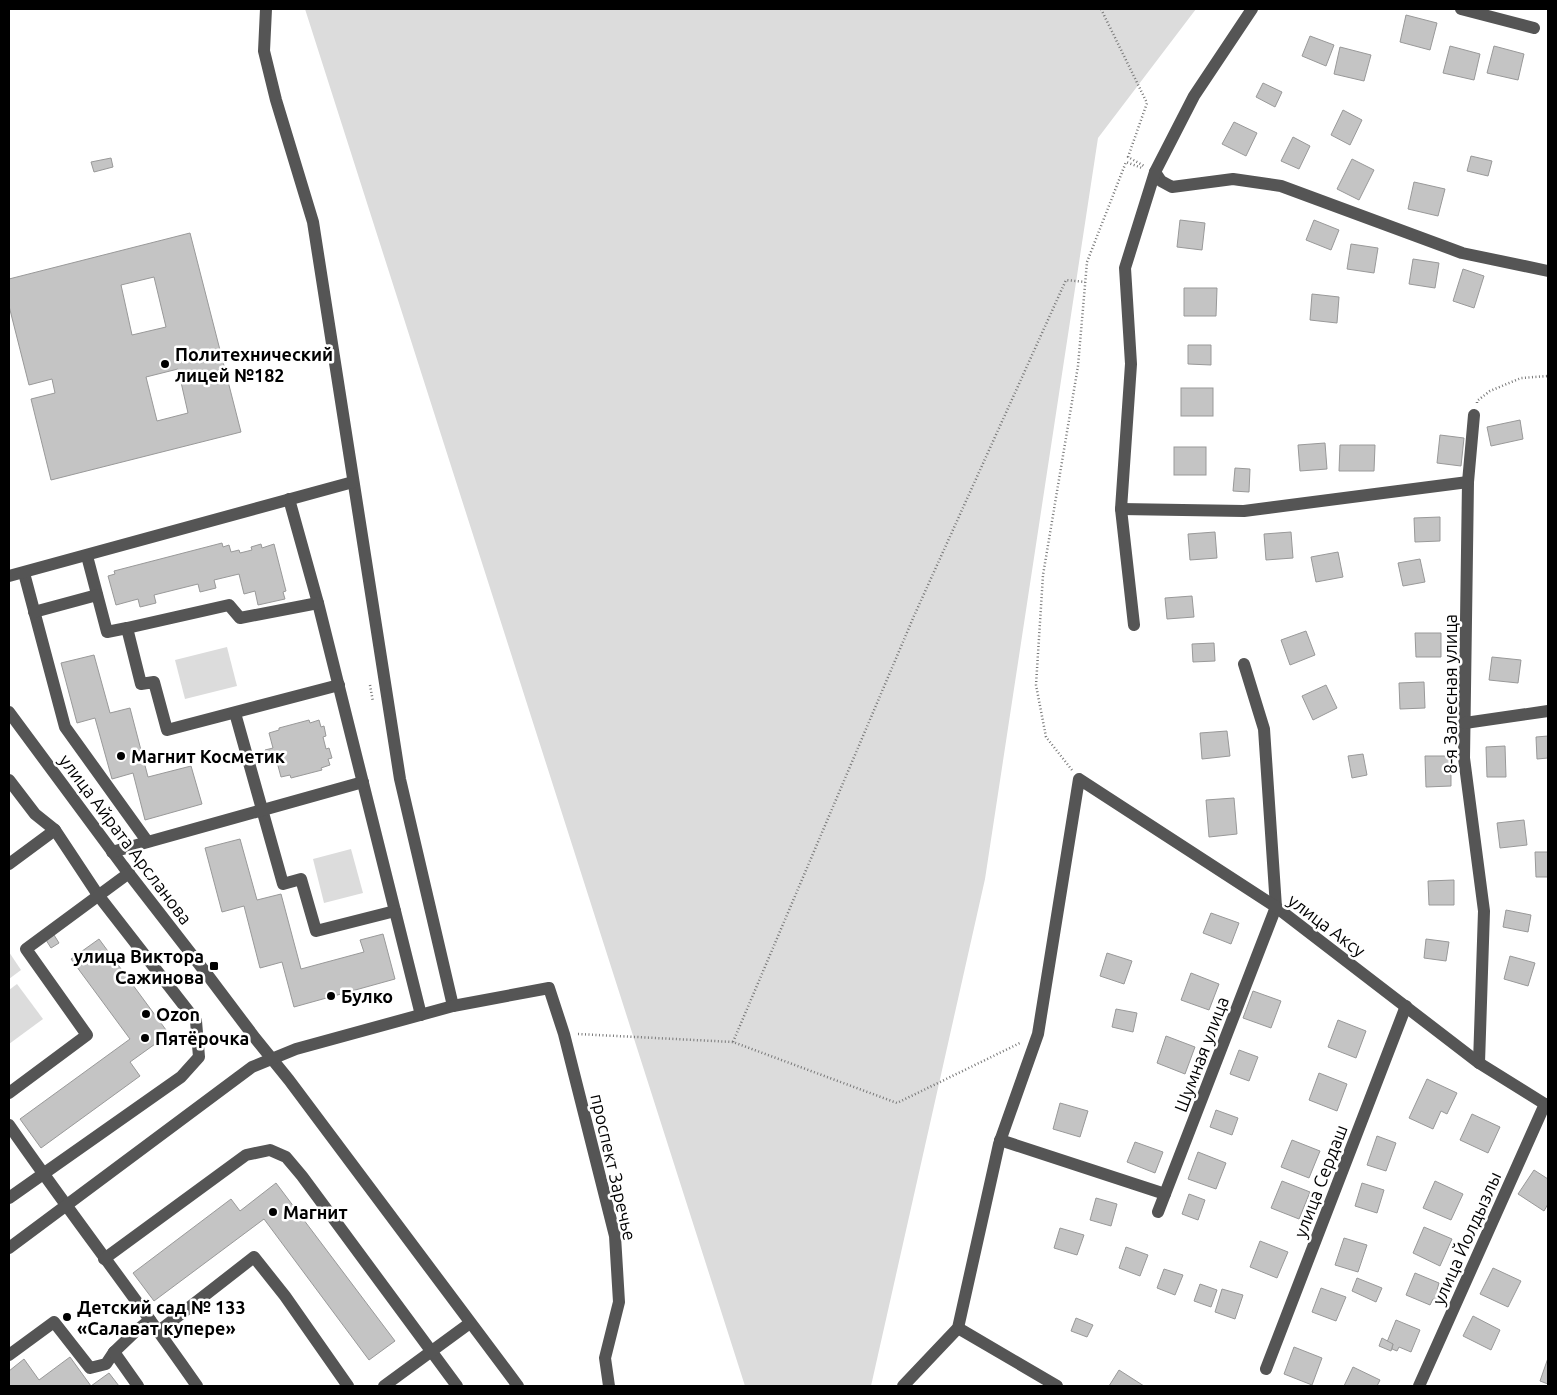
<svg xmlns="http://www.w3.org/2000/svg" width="1557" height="1395" font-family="Ubuntu,sans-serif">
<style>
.green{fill:#dcdcdc}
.building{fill:#c4c4c4;stroke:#999;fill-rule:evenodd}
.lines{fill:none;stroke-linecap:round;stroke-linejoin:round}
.path{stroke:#777;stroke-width:2.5;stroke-dasharray:1 2.5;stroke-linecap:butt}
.minor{stroke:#555;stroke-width:12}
.poi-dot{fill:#000;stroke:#fff;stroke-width:2}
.labels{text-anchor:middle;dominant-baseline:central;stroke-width:5;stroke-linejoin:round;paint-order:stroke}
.poi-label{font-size:18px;font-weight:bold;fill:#000;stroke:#fff;text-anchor:start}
.street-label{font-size:18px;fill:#000;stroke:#fff}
</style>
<rect width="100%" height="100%" fill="#fff"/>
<!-- green -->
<g class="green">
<polygon points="305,9 1196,9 1098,138 985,879 871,1386 745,1386"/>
<polygon points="227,647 237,686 185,699 175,660"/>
<polygon points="351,849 363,893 324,903 313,859"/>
<polygon points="9,952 21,970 9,979"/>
<polygon points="17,984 43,1019 9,1044 9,990"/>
</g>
<!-- building -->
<g class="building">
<polygon points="1406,15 1437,23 1430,50 1400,42"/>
<polygon points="1310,36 1334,45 1326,66 1302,56"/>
<polygon points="1450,46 1480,54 1474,80 1443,73"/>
<polygon points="1494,46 1524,54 1518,80 1487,73"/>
<polygon points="1340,47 1371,55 1364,81 1334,74"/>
<polygon points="1263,83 1282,92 1275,107 1256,97"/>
<polygon points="1343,110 1362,120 1350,145 1331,135"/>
<polygon points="1234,122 1257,133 1246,156 1222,144"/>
<polygon points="1293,137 1310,146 1299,169 1281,161"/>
<polygon points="1471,156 1492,161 1488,176 1467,171"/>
<polygon points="111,158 113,167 94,172 91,162"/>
<polygon points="1352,159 1374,170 1359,200 1337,189"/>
<polygon points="1414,182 1445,189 1438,216 1408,209"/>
<polygon points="1180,220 1205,223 1202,250 1177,247"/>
<polygon points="1314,220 1339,230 1331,250 1306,240"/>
<path d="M190 233 241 432 51 480 31 399 55 393 52 379 29 385 9 306V279ZM154 277 166 327 132 335 121 285ZM178 369 188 413 157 421 146 377Z"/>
<polygon points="1351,244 1378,248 1374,273 1347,269"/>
<polygon points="1413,259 1439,263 1435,288 1409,284"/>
<polygon points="1463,269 1484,276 1474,308 1453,301"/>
<polygon points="1184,288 1217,288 1216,316 1184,316"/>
<polygon points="1312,294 1339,297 1337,323 1310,320"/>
<polygon points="1188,345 1211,345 1211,365 1188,364"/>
<rect x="1181" y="388" width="32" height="28"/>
<polygon points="1520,420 1523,439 1491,446 1487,427"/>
<polygon points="1440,435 1464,438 1461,466 1437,463"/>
<polygon points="1325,443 1327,469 1300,471 1298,445"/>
<polygon points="1340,445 1375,445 1374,471 1339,471"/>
<rect x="1174" y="447" width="32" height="28"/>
<polygon points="1235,468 1250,469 1249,492 1233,491"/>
<polygon points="1440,517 1440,541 1415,542 1414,518"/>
<polygon points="1215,532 1217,558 1190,560 1188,534"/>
<polygon points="1291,532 1293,558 1266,560 1264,534"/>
<polygon points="222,543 223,547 229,545 231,552 239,550 240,553 252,550 251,547 261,544 262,548 274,544 286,591 283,592 285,599 258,605 255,591 244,594 239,574 214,580 216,588 200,592 198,584 154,595 156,603 140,607 138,599 116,605 108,576 115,574 114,571"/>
<polygon points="1338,552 1343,577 1316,582 1311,557"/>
<polygon points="1420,559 1425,582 1403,586 1398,563"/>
<polygon points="1192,596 1194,617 1167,619 1165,598"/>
<polygon points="1306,631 1315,655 1290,665 1281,640"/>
<polygon points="1415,633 1441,633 1441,657 1416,657"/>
<polygon points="1214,643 1215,661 1193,662 1192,644"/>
<polygon points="94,655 110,713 130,708 148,777 191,766 202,804 145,820 133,773 112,779 95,718 77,723 61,663"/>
<polygon points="1492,657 1521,660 1518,683 1489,680"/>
<polygon points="1424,682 1425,708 1400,709 1399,683"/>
<polygon points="1326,685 1337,708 1313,720 1302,696"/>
<polygon points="309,720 310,723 319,720 321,727 324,726 326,736 323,737 326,749 329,748 332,758 328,759 330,765 321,768 322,770 291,778 290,775 281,777 277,762 269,764 265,750 273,748 269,733 279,730 279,728"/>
<polygon points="1227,731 1230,756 1202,759 1200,733"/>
<polygon points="1548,736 1548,758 1537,759 1536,737"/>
<polygon points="1505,746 1506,777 1487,777 1486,747"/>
<polygon points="1363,754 1367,775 1352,778 1348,756"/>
<polygon points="1425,756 1451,756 1451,786 1426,787"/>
<polygon points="1234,798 1237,834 1209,837 1206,800"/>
<polygon points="1524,820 1527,845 1500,848 1497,823"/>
<polygon points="240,839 257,900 281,894 301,969 364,952 360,940 383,934 395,979 294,1007 282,962 260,968 244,906 222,912 205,848"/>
<polygon points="1535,852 1548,852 1548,877 1536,877"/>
<polygon points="1454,880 1454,905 1429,905 1428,881"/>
<polygon points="1506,910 1531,915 1528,932 1503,927"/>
<polygon points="1211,913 1239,923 1231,944 1203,933"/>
<polygon points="54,935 59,943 51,948 46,940"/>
<polygon points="99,939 169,1034 130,1062 140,1076 41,1148 20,1119 130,1039 71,959"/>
<polygon points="1426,939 1449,942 1446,961 1424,958"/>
<polygon points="1107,953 1132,961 1124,984 1100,976"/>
<polygon points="1510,956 1535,963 1528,986 1504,979"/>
<polygon points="1191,973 1219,984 1209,1010 1181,1000"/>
<polygon points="1253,991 1281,1001 1271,1028 1243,1018"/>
<polygon points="1116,1009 1137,1013 1133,1032 1112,1027"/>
<polygon points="1338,1020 1366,1031 1356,1058 1328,1047"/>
<polygon points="1166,1036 1195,1047 1185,1074 1157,1063"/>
<polygon points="1239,1050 1258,1057 1249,1081 1230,1074"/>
<polygon points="1319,1073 1347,1084 1337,1111 1309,1100"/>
<polygon points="1427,1079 1457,1093 1447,1114 1441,1111 1433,1129 1409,1118"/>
<polygon points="1060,1103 1088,1111 1080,1137 1053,1129"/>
<polygon points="1216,1110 1238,1118 1232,1135 1210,1127"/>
<polygon points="1472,1114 1500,1127 1488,1153 1460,1140"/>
<polygon points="1377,1136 1396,1143 1386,1171 1367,1165"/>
<polygon points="1292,1140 1320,1151 1309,1178 1281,1167"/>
<polygon points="1135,1142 1163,1152 1155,1173 1127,1162"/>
<polygon points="1198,1152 1226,1163 1216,1189 1188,1179"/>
<polygon points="1534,1170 1548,1179 1548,1204 1544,1211 1518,1194"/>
<polygon points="1282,1181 1310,1192 1299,1219 1271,1208"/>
<polygon points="1435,1181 1463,1194 1451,1220 1423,1208"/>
<polygon points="276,1183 395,1341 369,1360 264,1219 154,1301 133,1273 231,1199 240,1211"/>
<polygon points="1362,1183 1384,1190 1377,1213 1355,1206"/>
<polygon points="1189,1194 1205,1200 1198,1220 1182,1214"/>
<polygon points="1096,1198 1117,1204 1111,1226 1090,1220"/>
<polygon points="1424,1227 1452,1239 1440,1266 1413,1253"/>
<polygon points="1060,1228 1084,1235 1077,1255 1054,1248"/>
<polygon points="1344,1238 1367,1245 1358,1272 1335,1265"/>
<polygon points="1260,1241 1288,1252 1277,1278 1250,1267"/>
<polygon points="1126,1247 1148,1255 1140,1276 1119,1268"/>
<polygon points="1493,1268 1521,1281 1508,1307 1480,1294"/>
<polygon points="1164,1269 1183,1275 1175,1295 1157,1288"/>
<polygon points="1415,1273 1439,1283 1437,1290 1440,1292 1442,1295 1441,1299 1437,1300 1433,1299 1430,1305 1406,1295"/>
<polygon points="1357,1278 1382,1288 1376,1302 1352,1291"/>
<polygon points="1200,1284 1217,1290 1211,1307 1194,1301"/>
<polygon points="1321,1288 1346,1297 1336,1321 1312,1312"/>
<polygon points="1222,1289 1243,1295 1235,1319 1215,1312"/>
<polygon points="1473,1316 1500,1330 1491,1350 1463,1336"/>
<polygon points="1076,1318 1093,1325 1087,1337 1071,1331"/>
<polygon points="1396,1320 1420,1330 1411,1352 1399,1347 1397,1351 1392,1349 1393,1344 1387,1342"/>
<polygon points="1382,1338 1393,1344 1391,1351 1379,1346"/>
<polygon points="1294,1347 1322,1358 1312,1385 1284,1374"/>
<polygon points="70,1357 91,1386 109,1373 119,1386 9,1386 9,1371 24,1359 39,1380"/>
<polygon points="1548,1358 1548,1384 1540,1381"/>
<polygon points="1353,1367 1380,1380 1377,1386 1344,1386"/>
<polygon points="1119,1370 1144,1386 1109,1386"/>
</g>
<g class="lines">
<!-- path -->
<g class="path">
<polyline points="1101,9 1147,103 1128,157 1144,166"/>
<polyline points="1477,403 1477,401 1490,391 1521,378 1548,376"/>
<polyline points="370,685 373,702"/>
<polyline points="1072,770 1046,737 1036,685 1043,575 1078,366 1087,262 1126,162 1142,168"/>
<polyline points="578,1034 733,1042 897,1103 1020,1043"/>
<polyline points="733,1042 914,616 1066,280 1085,282"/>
</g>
<!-- minor -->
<g class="minor">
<polyline points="266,9 264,51 276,100 313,222 400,779 453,1006"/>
<polyline points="1461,9 1534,28"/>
<polyline points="1155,172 1161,181 1172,187 1233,179 1281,186 1462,253 1548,271"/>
<polyline points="1474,415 1468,482 1464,758 1484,911 1479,1063"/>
<polyline points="289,499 318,603 421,1015"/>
<polyline points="1121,509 1244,511 1468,482"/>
<polyline points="87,556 107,632 127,628 141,684 154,682 167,730 339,685"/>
<polyline points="24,573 65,727 147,841"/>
<polyline points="9,576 353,482"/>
<polyline points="34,612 97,595"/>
<polyline points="1134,625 1121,509 1131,364 1125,268 1155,172 1194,96 1252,9"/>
<polyline points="127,628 229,605 240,618 318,603"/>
<polyline points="9,712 123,866 206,973 255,1038 289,1080 518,1386"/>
<polyline points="235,713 283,884 301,879 316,931 395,911"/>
<polyline points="1465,723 1548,711"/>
<polyline points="9,780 35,814 55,830 98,895 196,1021 199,1057 181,1077 9,1198"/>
<polyline points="112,852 363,782"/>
<polyline points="9,864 55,830"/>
<polyline points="9,1093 87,1035 26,949 129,873"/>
<path d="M9 1125C70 1213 136 1298 197 1386"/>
<polyline points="1000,1140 1165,1194"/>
<polyline points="1158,1212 1276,907 1264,729 1244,664"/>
<polyline points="9,1248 252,1067 296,1049 453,1006 549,988 564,1034 615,1236 619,1302 605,1358 609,1386"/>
<polyline points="104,1259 246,1155 270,1150 286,1157 302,1176 457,1386"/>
<polyline points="958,1328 1057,1386"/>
<polyline points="159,1331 254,1257 285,1296 348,1386"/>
<polyline points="9,1355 54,1322 90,1368 106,1364 114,1352"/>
<polyline points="1266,1369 1406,1006"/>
<polyline points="138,1386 114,1352 136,1331 150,1320"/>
<polyline points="384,1386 470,1323"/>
<polyline points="903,1386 958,1328 999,1144 1038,1034 1079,779 1276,907 1479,1063 1548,1106"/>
<polyline points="1419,1386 1545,1104"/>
</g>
</g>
<!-- markers -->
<g class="poi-dot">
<circle cx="165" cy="364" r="5"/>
<circle cx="121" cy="756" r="5"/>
<rect x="209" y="961" width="10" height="10" rx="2.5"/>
<circle cx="331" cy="996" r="5"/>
<circle cx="146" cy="1014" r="5"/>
<circle cx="145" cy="1038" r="5"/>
<circle cx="273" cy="1212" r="5"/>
<circle cx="67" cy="1317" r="5"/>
</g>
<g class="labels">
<!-- poi labels -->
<g class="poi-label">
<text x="175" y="354">Политехнический<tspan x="175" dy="21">лицей №182</tspan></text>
<text x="131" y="756">Магнит Косметик</text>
<text x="204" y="956" text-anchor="end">улица Виктора<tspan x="204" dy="21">Сажинова</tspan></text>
<text x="341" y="996">Булко</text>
<text x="156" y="1014">Ozon</text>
<text x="155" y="1038">Пятёрочка</text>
<text x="283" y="1212">Магнит</text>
<text x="77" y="1307">Детский сад № 133<tspan x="77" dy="21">«Салават купере»</tspan></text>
</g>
<!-- street labels -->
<g class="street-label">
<text transform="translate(1450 694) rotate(-90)">8-я Залесная улица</text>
<text transform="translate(126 839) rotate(53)">улица Айрата Арсланова</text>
<text transform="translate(1327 925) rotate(37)">улица Аксу</text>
<text transform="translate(1201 1054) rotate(-69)">Шумная улица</text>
<text transform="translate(614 1167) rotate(77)">проспект Заречье</text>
<text transform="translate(1320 1181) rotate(-69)">улица Сердаш</text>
<text transform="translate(1466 1238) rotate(-66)">улица Йолдызлы</text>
</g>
</g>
<!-- border -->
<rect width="1557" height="1395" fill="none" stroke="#000000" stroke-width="20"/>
</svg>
